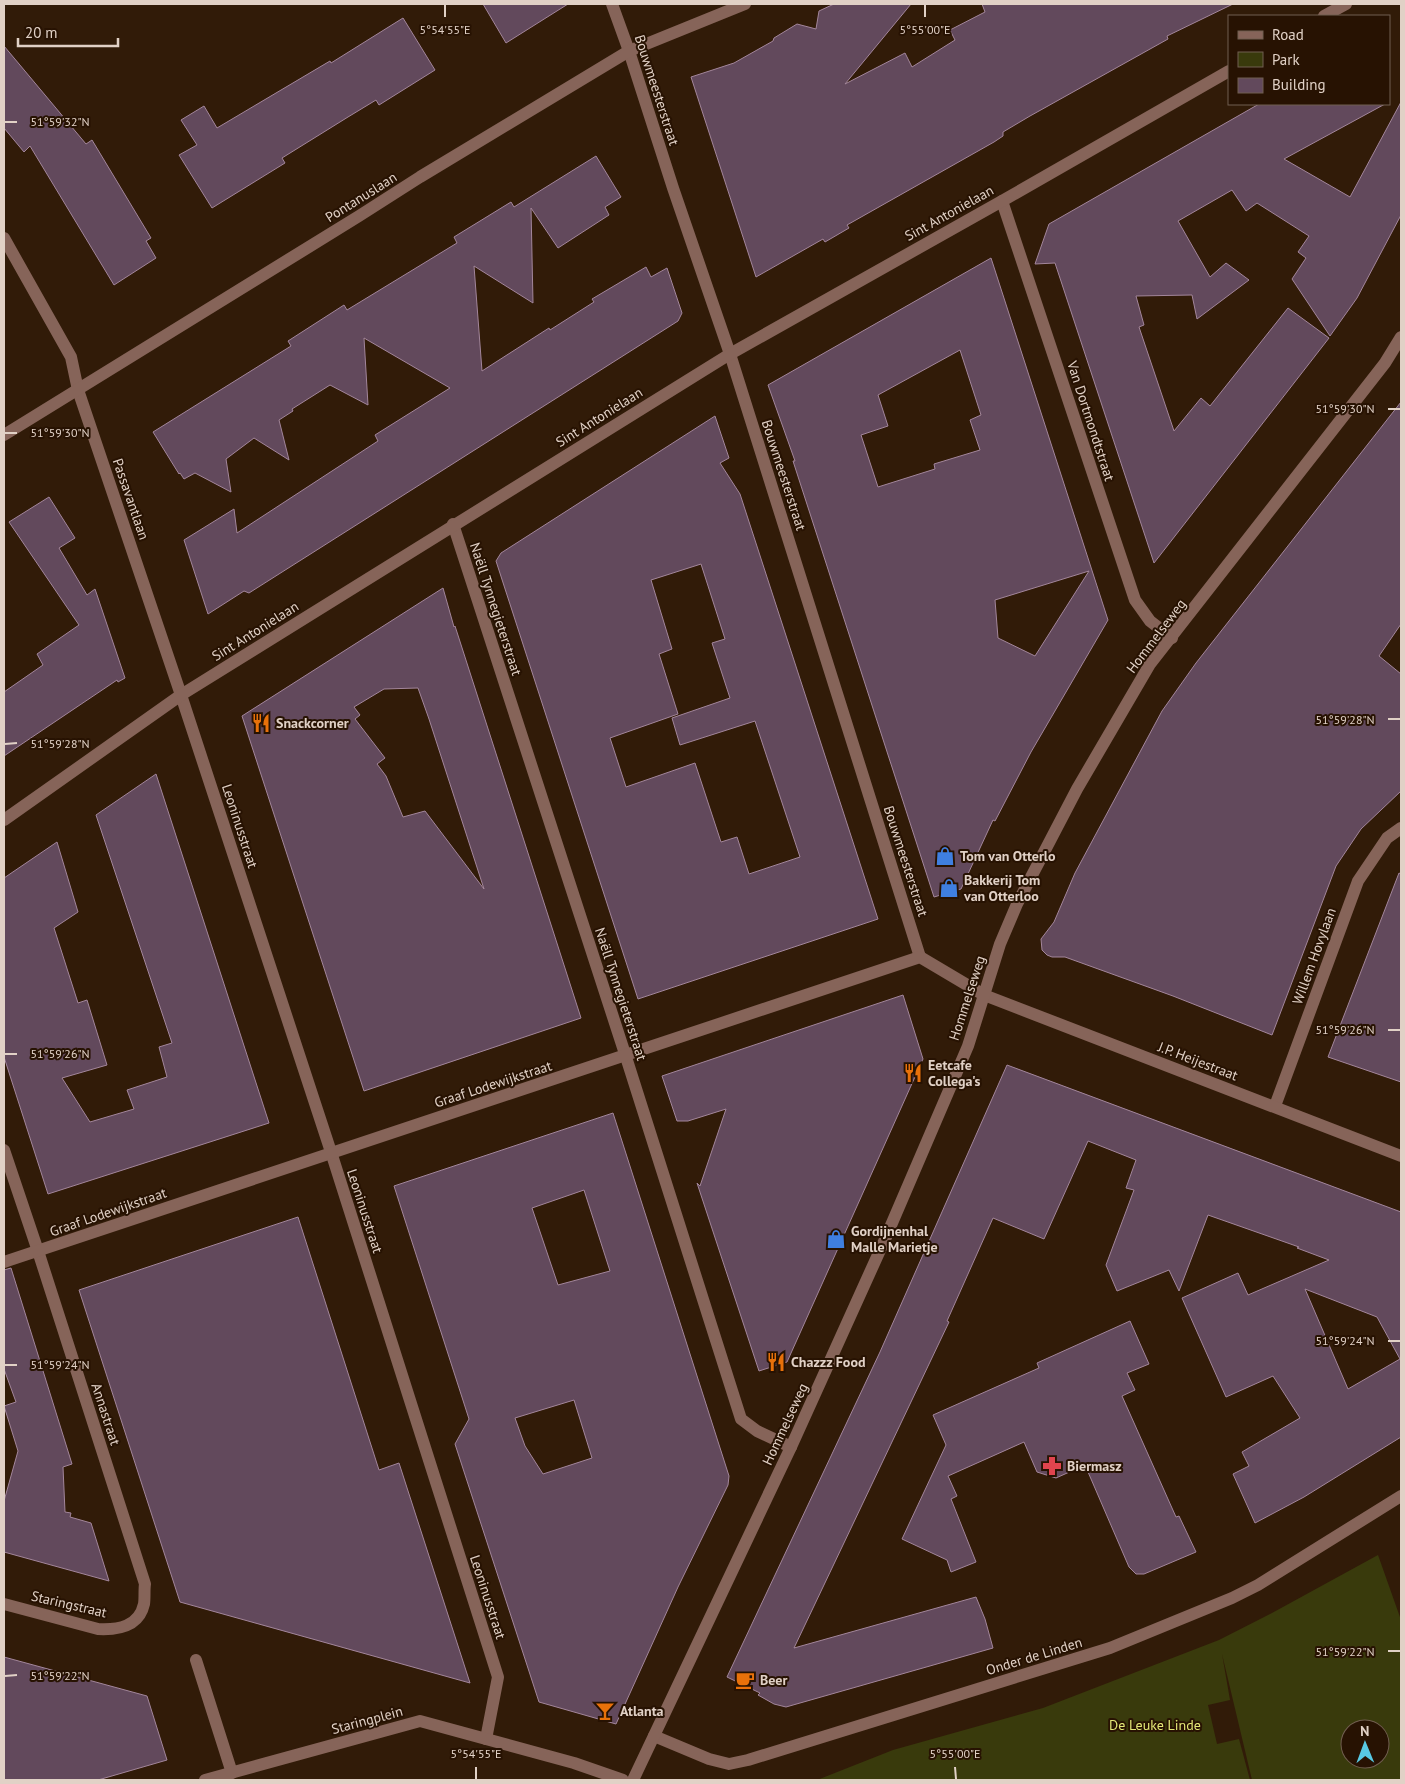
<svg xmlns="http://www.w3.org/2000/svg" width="1405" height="1784" font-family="'PT Sans',sans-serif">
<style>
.green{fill:#393a0c;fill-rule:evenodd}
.building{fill:#62495c;stroke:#a3869b;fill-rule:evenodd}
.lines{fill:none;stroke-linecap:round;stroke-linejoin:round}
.minor{stroke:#866459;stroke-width:12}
.ticks{fill:none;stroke:#e1d1c6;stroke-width:2}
.labels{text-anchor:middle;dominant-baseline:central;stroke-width:4;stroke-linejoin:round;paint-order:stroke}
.street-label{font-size:14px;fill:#e1d1c6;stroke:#271202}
.poi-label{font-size:14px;font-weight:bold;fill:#e1d1c6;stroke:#271202;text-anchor:start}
.park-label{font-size:14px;fill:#e3e776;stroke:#271202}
.ticks-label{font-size:12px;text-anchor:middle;fill:#e1d1c6;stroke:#271202;stroke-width:4;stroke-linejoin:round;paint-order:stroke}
</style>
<rect width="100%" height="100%" fill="#311b08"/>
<!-- green -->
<path class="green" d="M1378 1555 1401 1620V1780H1252L1222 1654 1230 1700 1208 1705 1217 1744 1239 1739 1250 1780H817L893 1750 1043 1708 1219 1640 1272 1613ZM1350 1729H1380V1759H1350Z"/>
<!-- building -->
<g class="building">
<polygon points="483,4 568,4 506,43"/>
<polygon points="834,4 911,4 845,84 905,53 912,67 955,40 950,30 985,12 982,4 1233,4 1167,36 1168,39 1030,116 1003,132 1003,136 994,142 847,225 849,228 825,242 823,239 756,277 691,77 734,63 773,41 774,38 797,24 816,29 819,11"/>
<polygon points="403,18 435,70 379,105 376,100 348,117 282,158 285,163 212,208 179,155 197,145 181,120 204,106 217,128 330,61 331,63"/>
<polygon points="4,46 86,144 92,140 151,238 146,241 156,258 114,285 30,146 24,152 4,128"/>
<polygon points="1401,102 1401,215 1357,298 1330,336 1292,279 1306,258 1298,252 1309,236 1257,203 1246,211 1232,190 1178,221 1210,277 1226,263 1249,280 1197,319 1192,295 1136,296 1144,325 1139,327 1174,431 1201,398 1210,406 1288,308 1329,338 1154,563 1055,263 1035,264 1049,224 1259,104 1385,104 1284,159 1350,197"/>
<polygon points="596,156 621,197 605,207 609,215 558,248 531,208 533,303 474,266 482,371 549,328 550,330 594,302 592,299 646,267 651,277 667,268 682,313 678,321 249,593 244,591 208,614 184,540 234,509 237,533 378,441 375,435 450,388 364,338 368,405 330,385 292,409 293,411 279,420 289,460 254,438 226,459 231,492 195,473 184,479 180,473 179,474 153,432 291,346 288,341 344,305 347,310 457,243 454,237 511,202 514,207"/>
<path d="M991 258 1108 620 1031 752 995 821 993 820 961 889 934 897 793 461H795L768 385ZM960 350 981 415 970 420 980 450 934 464 935 469 878 487 861 435 888 426 878 395ZM1089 571 1035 656 998 638 995 600Z"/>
<polygon points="1401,402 1401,624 1379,656 1401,674 1401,791 1361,829 1336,866 1272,1035 1173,996 1065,957 1052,957 1047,955 1042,950 1041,939 1054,922 1075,873 1162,711 1196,663"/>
<path d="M715 416 729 458 720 463 740 494 878 919 638 999 496 561 501 553ZM701 564 725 639 712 643 730 698 672 718 680 745 755 721 800 857 749 874 737 837 721 842 695 763 626 787 610 738 678 714 659 654 672 649 651 580Z"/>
<polygon points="49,497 75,538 59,548 87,595 95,589 125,678 118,682 117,680 4,756 4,692 43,665 37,654 79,625 9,522"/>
<path d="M443 588 454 627 455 626 581 1018 364 1091 242 716ZM418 688 429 719 484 889 425 811 403 817 386 776 377 764 385 758 355 719 360 715 354 707 384 689Z"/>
<polygon points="156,774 269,1123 48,1194 4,1057 4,878 57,842 78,912 54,928 78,1003 87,1000 107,1065 62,1078 90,1122 134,1109 127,1090 167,1077 159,1047 172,1043 96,815"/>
<polygon points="1399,873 1401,874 1401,1082 1328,1057"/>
<polygon points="903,995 923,1059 787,1362 759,1371 697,1183 700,1186 726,1109 688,1121 677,1121 662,1076"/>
<path d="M1007 1065 1401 1212V1437L1304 1497 1255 1523 1233 1474 1249 1466 1242 1452 1300 1418 1273 1376 1226 1397 1182 1298 1238 1273 1248 1295 1329 1260 1297 1248 1299 1247 1208 1215 1179 1291 1169 1270 1117 1291 1106 1265 1134 1190 1126 1188 1136 1160 1088 1141 1044 1239 993 1218 947 1321 949 1322 794 1648 976 1597 985 1619 993 1648 786 1707 774 1704 758 1695 760 1693 727 1677 880 1352ZM1305 1289 1377 1317 1400 1359 1348 1389Z"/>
<path d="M613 1113 729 1476 728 1485 678 1587 616 1724 539 1702 455 1444 469 1419 394 1186ZM584 1190 610 1271 558 1285 532 1208ZM574 1400 592 1458 543 1474 525 1446 515 1418Z"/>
<polygon points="298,1217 379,1470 399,1463 470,1683 180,1602 79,1290"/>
<polygon points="11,1268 72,1464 63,1467 65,1512 71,1513 70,1517 91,1523 109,1581 4,1552 4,1501 18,1451 4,1406 16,1402 4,1369 4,1270"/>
<polygon points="1130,1321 1149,1364 1127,1373 1135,1390 1122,1396 1176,1517 1179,1516 1196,1552 1144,1574 1136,1574 1129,1567 1085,1465 1056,1478 1037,1472 1024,1442 948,1476 957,1496 951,1499 976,1562 951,1572 947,1560 902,1539 946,1445 933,1415 1039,1368 1037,1363"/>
<polygon points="4,1657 147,1696 167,1760 98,1780 4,1780"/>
</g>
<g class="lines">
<!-- minor -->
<g class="minor">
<polyline points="612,4 629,51 673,188 730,354 920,957"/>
<polyline points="1324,16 1346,4"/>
<polyline points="1002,201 1135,600 1150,621 1172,638"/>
<polyline points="4,238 71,357 78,390 181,695 331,1152 498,1677 486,1739"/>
<polyline points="4,435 359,216 420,177 629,51 745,4"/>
<polyline points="453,524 626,1057 741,1419 757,1431 791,1447"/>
<polyline points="4,820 181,695 730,354 1002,201 1229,71"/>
<polyline points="1275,1106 1358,881 1387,838 1401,828"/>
<path d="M4 1150 38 1251 145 1584C144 1590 145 1598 144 1604 139 1627 118 1630 98 1629L4 1604"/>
<path d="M4 1262C309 1160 615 1061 920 957L984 995 1401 1156"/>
<polyline points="196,1660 232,1773"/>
<polyline points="654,1736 709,1759 729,1764 748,1760 1110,1648 1232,1598 1258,1585 1401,1496"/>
<polyline points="205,1780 420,1721 574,1763 623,1780"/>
<polyline points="633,1780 791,1447 886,1237 968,1046 1000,944 1017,904 1077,789 1150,664 1385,363 1401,337"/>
</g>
</g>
<!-- ticks -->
<path class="ticks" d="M445 5V17M925 5V17M5 122H17M1388 409H1400M5 433H17M1388 719H1400M5 744 17 743M1388 1030H1400M5 1054H17M1388 1341H1400M5 1365H17M1388 1651H1400M5 1676 17 1675M476 1767V1779M955 1767 956 1779"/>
<!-- icons -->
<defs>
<g id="restaurant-bare" transform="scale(1.5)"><path d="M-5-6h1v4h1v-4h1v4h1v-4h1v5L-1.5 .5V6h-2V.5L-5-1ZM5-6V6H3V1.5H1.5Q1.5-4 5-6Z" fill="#e8710a" stroke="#271202" stroke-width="2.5" paint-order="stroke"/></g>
<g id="shop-bare" transform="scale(1.5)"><path d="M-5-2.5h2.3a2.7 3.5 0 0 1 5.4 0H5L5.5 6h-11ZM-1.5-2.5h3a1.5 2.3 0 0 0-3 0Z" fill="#3f7fe0" stroke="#271202" stroke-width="2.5" paint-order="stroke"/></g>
<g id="pharmacy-bare" transform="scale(1.5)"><path d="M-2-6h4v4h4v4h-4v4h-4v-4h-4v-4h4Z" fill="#e0444e" stroke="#271202" stroke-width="2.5" paint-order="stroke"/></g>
<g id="cafe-bare" transform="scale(1.5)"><path d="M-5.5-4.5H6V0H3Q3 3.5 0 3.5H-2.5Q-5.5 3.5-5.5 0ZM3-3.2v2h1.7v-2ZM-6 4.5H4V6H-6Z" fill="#e8710a" stroke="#271202" stroke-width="2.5" paint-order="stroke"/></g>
<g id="bar-bare" transform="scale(1.5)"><path d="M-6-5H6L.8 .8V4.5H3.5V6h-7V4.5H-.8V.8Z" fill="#e8710a" stroke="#271202" stroke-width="2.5" paint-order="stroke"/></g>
</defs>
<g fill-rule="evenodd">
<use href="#restaurant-bare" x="261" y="723"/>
<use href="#shop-bare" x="945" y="856"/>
<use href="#shop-bare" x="949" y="888"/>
<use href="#restaurant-bare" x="913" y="1073"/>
<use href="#shop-bare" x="836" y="1239"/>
<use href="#restaurant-bare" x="776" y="1362"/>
<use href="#pharmacy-bare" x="1052" y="1466"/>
<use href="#cafe-bare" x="745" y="1680"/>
<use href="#bar-bare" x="605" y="1711"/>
</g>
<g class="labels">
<!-- street labels -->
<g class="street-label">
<text transform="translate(657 90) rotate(72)">Bouwmeesterstraat</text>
<text transform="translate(361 197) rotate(-32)">Pontanuslaan</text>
<text transform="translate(949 213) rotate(-29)">Sint Antonielaan</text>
<text transform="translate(599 417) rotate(-32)">Sint Antonielaan</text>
<text transform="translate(1091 421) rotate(72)">Van Dortmondtstraat</text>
<text transform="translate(784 475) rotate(72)">Bouwmeesterstraat</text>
<text transform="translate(131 499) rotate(71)">Passavantlaan</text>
<text transform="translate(496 609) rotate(72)">Naëll Tynnegieterstraat</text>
<text transform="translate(255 631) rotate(-32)">Sint Antonielaan</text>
<text transform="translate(1156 636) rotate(-53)">Hommelseweg</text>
<text transform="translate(240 826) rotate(72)">Leoninusstraat</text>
<text transform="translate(906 861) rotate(72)">Bouwmeesterstraat</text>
<text transform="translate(1314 956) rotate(-70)">Willem Hovylaan</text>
<text transform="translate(621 994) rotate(72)">Naëll Tynnegieterstraat</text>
<text transform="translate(967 998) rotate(-72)">Hommelseweg</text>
<text transform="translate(1198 1061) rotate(21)">J.P. Heijestraat</text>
<text transform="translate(493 1084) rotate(-18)">Graaf Lodewijkstraat</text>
<text transform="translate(365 1211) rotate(72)">Leoninusstraat</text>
<text transform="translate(108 1212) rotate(-19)">Graaf Lodewijkstraat</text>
<text transform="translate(106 1414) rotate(72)">Annastraat</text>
<text transform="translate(785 1424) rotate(-65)">Hommelseweg</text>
<text transform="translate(488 1597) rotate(72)">Leoninusstraat</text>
<text transform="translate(69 1604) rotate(13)">Staringstraat</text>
<text transform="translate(1034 1656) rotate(-17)">Onder de Linden</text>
<text transform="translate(367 1720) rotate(-15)">Staringplein</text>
</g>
<!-- poi labels -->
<g class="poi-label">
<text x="276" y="723">Snackcorner</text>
<text x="960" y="856">Tom van Otterlo</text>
<text x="964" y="880">Bakkerij Tom<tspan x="964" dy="16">van Otterloo</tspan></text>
<text x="928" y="1065">Eetcafe<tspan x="928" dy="16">Collega's</tspan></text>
<text x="851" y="1231">Gordijnenhal<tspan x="851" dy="16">Malle Marietje</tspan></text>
<text x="791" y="1362">Chazzz Food</text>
<text x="1067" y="1466">Biermasz</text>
<text x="760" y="1680">Beer</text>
<text x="620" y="1711">Atlanta</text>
</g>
<!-- park labels -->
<g class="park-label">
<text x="1155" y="1725">De Leuke Linde</text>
</g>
</g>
<g class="ticks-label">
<text x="445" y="34">5°54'55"E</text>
<text x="925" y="34">5°55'00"E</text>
<text x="60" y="126">51°59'32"N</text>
<text x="1345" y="413">51°59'30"N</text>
<text x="60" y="437">51°59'30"N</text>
<text x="1345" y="724">51°59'28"N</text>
<text x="60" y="748">51°59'28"N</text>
<text x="1345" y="1034">51°59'26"N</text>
<text x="60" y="1058">51°59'26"N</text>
<text x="1345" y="1345">51°59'24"N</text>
<text x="60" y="1369">51°59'24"N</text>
<text x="1345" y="1656">51°59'22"N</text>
<text x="60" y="1680">51°59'22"N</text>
<text x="476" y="1758">5°54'55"E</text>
<text x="955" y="1758">5°55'00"E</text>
</g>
<!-- border -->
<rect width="1405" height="1784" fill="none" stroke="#e1d1c6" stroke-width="10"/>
<!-- legend -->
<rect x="1228" y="15" width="162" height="90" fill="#271202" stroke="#715e50"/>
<rect x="1238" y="31" width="25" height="8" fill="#866459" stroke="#715e50"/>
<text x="1272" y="40" font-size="15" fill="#e1d1c6">Road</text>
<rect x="1238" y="52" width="25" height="15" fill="#393a0c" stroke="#715e50"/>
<text x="1272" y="65" font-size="15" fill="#e1d1c6">Park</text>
<rect x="1238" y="78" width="25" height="15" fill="#62495c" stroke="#715e50"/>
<text x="1272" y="90" font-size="15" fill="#e1d1c6">Building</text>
<!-- north arrow -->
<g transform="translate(1365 1744) rotate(359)"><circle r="24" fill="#271202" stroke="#715e50"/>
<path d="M0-4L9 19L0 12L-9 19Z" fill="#58c9e3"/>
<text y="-8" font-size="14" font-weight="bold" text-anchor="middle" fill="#e1d1c6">N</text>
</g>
<!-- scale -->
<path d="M18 38v8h100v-8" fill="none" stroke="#e1d1c6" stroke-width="2.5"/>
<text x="25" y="38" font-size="15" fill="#e1d1c6" stroke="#271202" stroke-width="4" paint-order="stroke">20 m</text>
</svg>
